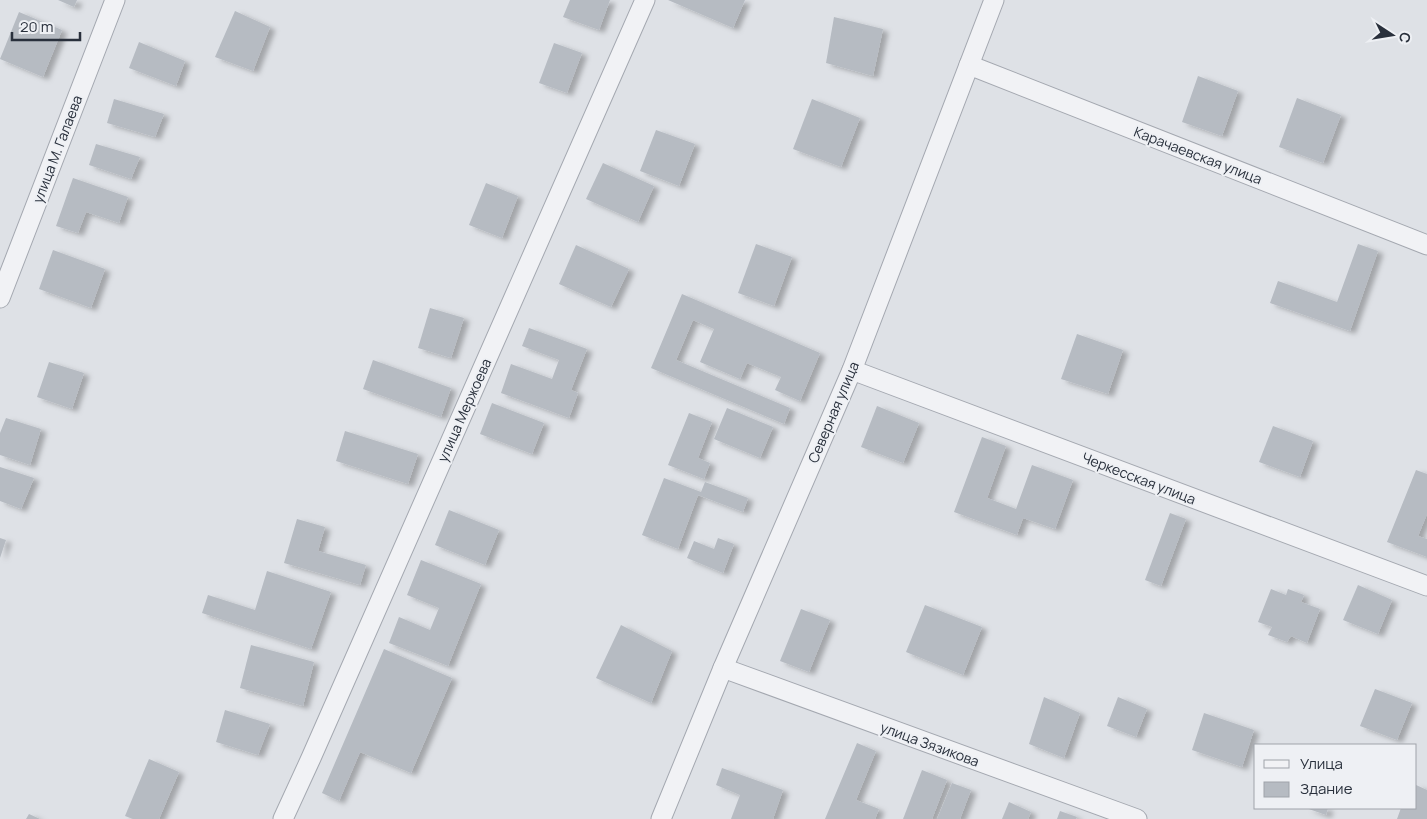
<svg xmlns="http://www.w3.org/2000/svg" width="1427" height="819" font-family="Manrope,sans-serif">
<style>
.building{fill:#b6bbc2;filter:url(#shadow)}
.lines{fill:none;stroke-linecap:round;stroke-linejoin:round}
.street-casing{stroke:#a4a8b0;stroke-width:21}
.street{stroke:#f1f2f5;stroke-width:19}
.labels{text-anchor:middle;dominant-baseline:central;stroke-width:4;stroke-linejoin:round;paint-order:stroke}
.street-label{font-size:14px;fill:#29303c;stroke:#eef0f4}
</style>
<defs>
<filter id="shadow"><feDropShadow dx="5.5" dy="3" stdDeviation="2.5" flood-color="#0004"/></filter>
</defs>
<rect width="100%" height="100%" fill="#dee1e6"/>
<!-- building -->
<g class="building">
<polygon points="58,0 77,0 74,7"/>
<polygon points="570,0 610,0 599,30 563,17"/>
<polygon points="668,0 745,0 733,28"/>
<polygon points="235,11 270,27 253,71 215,57"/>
<polygon points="19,12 62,30 43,77 0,59"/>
<polygon points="834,17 883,29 873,76 826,63"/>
<polygon points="139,42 185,61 176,86 129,68"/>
<polygon points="554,43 582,53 567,93 539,83"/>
<polygon points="1198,76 1238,91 1222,136 1182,122"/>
<polygon points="1297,98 1341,115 1323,163 1279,147"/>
<polygon points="114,99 164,114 155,137 107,123"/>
<polygon points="812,99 860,118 841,167 793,149"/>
<polygon points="656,130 695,144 679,186 640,171"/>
<polygon points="96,144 140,157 131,179 89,165"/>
<polygon points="603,163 654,186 638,222 586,199"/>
<polygon points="73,178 128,197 119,223 86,212 78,233 56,226"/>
<polygon points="486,183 518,196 502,238 469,225"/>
<polygon points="756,244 792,257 774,306 738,293"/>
<polygon points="1358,244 1378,251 1350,331 1270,303 1278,281 1337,302"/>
<polygon points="576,245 629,269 611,307 559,284"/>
<polygon points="53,250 105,269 91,308 39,289"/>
<polygon points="682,294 820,353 800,401 775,390 781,377 747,363 740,379 700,362 714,329 693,320 676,360 790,408 784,424 651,368"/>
<polygon points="430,308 464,318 451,358 418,348"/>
<polygon points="529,328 587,349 571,390 578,393 569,418 501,393 511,364 552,379 559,360 522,346"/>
<polygon points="1077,334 1123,350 1108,394 1061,379"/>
<polygon points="373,360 451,388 441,417 363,389"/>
<polygon points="49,362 84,373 72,409 37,397"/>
<polygon points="492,403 544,423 532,454 480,434"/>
<polygon points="877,406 919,423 903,463 861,447"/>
<polygon points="727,408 773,427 760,458 714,439"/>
<polygon points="689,413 712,422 698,458 710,463 704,479 668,465"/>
<polygon points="6,418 41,429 30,465 0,455 0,433"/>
<polygon points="1273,426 1313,441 1300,477 1259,462"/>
<polygon points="345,431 418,454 408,484 336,461"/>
<polygon points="982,437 1006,446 987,498 1016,509 1032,465 1073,480 1055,529 1023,518 1017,535 954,512"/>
<polygon points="0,467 34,478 21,509 0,501"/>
<polygon points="1416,470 1427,474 1427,514 1418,536 1427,539 1427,557 1387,542"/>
<polygon points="664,478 701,492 705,482 748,498 743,512 698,495 678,549 642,535"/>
<polygon points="449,510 499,530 485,565 435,545"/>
<polygon points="1170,513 1186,519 1161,586 1145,580"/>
<polygon points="297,519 325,527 318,551 366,565 360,585 284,563"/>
<polygon points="0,538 6,540 0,558"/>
<polygon points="718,538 734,544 723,573 687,558 694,541 714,549"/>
<polygon points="421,560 481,584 448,666 389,643 399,617 430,630 439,608 407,595"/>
<polygon points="267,571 331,592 311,649 202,613 208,595 255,610"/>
<polygon points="1358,585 1392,600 1378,634 1343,620"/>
<polygon points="1271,589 1286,595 1288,589 1304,595 1301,602 1320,609 1307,643 1291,636 1287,642 1268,635 1272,627 1258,622"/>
<polygon points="925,605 982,627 963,675 906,652"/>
<polygon points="801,609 830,620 809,672 780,661"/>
<polygon points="621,625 672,651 651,703 596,678"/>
<polygon points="251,645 314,662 303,706 240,688"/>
<polygon points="384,649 452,678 411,773 360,752 339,801 322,793"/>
<polygon points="1375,689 1412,703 1397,740 1360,726"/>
<polygon points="1044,697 1080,713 1064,758 1029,744"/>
<polygon points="1118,697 1147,709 1136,737 1107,726"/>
<polygon points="225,710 270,724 258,755 216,742"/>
<polygon points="1204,713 1254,730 1242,767 1192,750"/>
<polygon points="857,743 876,751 856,800 879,809 875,819 825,819"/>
<polygon points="149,759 179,772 159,819 133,819 125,816"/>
<polygon points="722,768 783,790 773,819 731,819 740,795 716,785"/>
<polygon points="922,770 947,780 932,819 903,819"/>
<polygon points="952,783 971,790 960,819 937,819"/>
<polygon points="1416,785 1427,790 1427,819 1397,819 1401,808 1416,808"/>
<polygon points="1009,802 1031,812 1028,819 1002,819"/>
<polygon points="1306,808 1328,808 1326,815"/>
<polygon points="1060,811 1077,817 1076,819 1057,819"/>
<polygon points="29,814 40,819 26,819"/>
</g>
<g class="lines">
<!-- street casing -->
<g class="street-casing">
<g id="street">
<polyline points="969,65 1427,245"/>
<polyline points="0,298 115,0"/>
<polyline points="852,370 1427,586"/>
<polyline points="723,668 1137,819"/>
<polyline points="283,819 311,758 645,0"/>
<polyline points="661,819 723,668 852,370 994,0"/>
</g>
</g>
<!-- street -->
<use href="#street" class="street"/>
</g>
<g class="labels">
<!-- street labels -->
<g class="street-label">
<text transform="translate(57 149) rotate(-69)">улица М. Галаева</text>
<text transform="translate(1198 155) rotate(21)">Карачаевская улица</text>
<text transform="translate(464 410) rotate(-66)">улица Мержоева</text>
<text transform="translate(833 412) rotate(-67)">Северная улица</text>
<text transform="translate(1139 478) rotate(21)">Черкесская улица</text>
<text transform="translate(930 744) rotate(20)">улица Зязикова</text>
</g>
</g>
<!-- legend -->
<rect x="1254" y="744" width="162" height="65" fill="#eef0f4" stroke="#9fa3aa"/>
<rect x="1264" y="760" width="25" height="8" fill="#f1f2f5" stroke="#9fa3aa"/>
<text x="1300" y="769" font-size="15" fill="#29303c">Улица</text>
<rect x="1264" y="782" width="25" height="15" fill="#b6bbc2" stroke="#9fa3aa"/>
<text x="1300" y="794" font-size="15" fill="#29303c">Здание</text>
<!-- north arrow -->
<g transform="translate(1392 35) rotate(102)" stroke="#eef0f4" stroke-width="4" paint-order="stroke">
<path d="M0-4L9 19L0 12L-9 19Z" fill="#29303c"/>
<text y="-8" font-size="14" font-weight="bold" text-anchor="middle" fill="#29303c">С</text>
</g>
<!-- scale -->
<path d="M12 32v8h68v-8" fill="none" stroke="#29303c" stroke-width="2.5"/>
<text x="20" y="32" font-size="15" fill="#29303c" stroke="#eef0f4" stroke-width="4" paint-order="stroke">20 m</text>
</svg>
